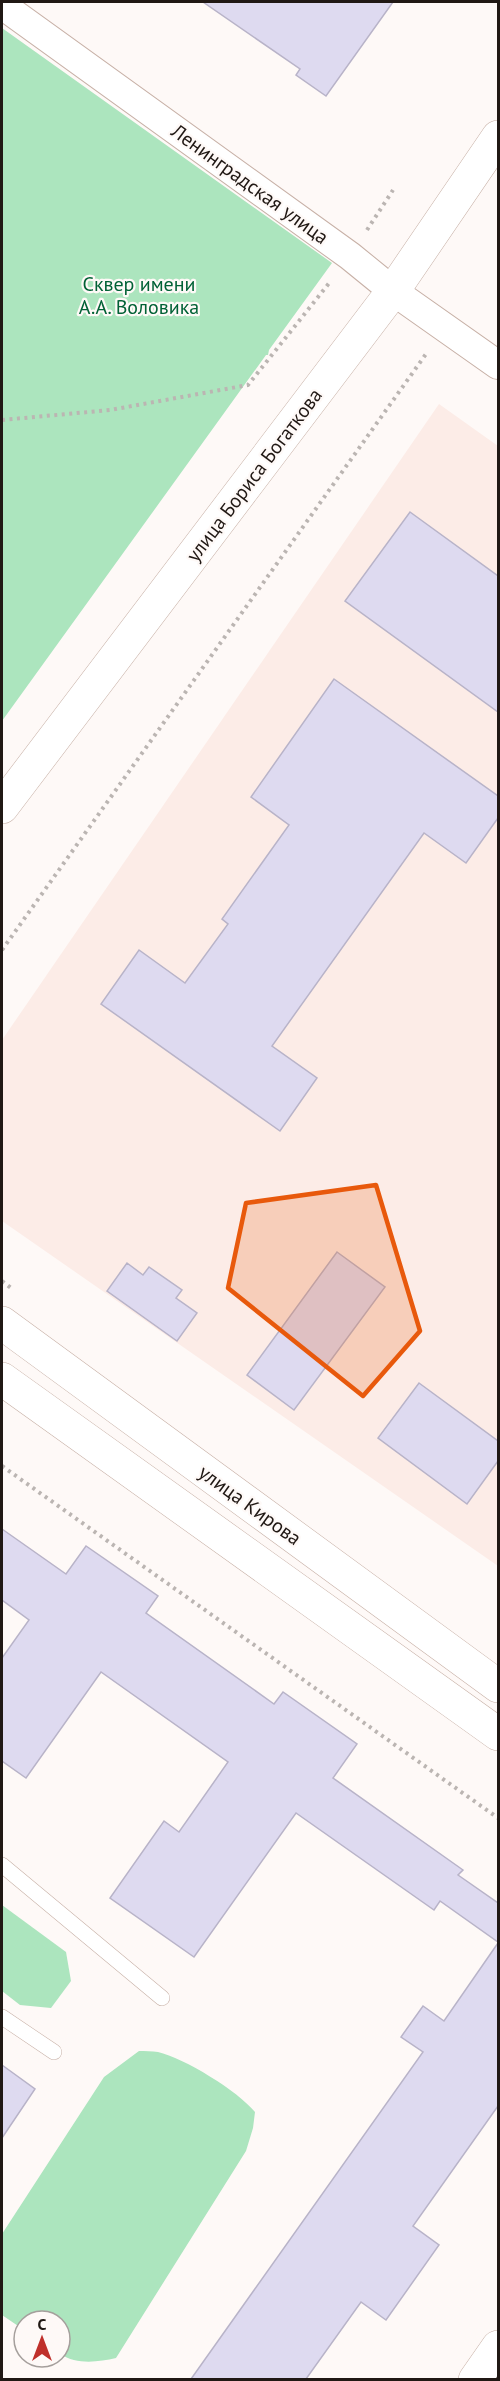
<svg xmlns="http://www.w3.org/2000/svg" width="500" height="2381" font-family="'PT Sans',sans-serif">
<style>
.industrial{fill:#fcece7}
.green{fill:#ace5be}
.building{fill:#dedaf0;stroke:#b8b3c8;stroke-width:1.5}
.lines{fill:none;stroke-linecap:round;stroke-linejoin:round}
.service-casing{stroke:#c7b0a6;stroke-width:16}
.minor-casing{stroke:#c7b0a6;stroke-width:30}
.tertiary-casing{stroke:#c7b0a6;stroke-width:34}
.secondary-casing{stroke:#c7b0a6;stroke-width:34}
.primary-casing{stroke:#c7b0a6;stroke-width:34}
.path{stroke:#bbb5b2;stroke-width:4;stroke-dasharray:3 4.5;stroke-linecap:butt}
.service{stroke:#fff;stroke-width:15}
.minor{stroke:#fff;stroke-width:28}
.tertiary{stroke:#fff;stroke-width:33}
.secondary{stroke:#fff;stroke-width:33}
.primary{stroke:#fff;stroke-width:33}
.tram{stroke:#3d3531;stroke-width:1.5}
.marked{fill:#e8590c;fill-opacity:0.2;stroke:#e8590c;stroke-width:4.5;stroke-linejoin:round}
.labels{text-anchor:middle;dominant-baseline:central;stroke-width:4.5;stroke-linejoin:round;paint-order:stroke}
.street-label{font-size:20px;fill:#201814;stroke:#fef9f7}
.park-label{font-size:20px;fill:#016135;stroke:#fef9f7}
</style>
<rect width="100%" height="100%" fill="#fef9f7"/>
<!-- industrial -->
<polygon class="industrial" points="439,404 498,446 498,1566 2,1221 2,1040"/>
<!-- green -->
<g class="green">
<polygon points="2,28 332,263 269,350 268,355 266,355 2,721"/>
<polygon points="2,1905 66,1952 71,1981 51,2008 20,2005 2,1991"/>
<path d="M139 2051C145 2051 152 2051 158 2052 184 2058 238 2091 255 2112L253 2128 246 2151 116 2358C98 2362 77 2365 60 2354V2321H24V2330L2 2315V2234L104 2077Z"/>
</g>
<!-- building -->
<g class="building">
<polygon points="203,2 393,2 326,96 296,75 300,69"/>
<polygon points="410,512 498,576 498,712 345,601"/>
<polygon points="334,679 498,796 498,818 466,863 424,833 272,1046 317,1078 280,1131 101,1004 139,950 185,983 228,924 222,919 289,825 251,797"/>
<polygon points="337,1252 385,1287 294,1410 247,1375"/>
<polygon points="127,1263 143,1275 149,1267 182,1290 176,1298 197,1313 177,1341 107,1291"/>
<polygon points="419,1383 498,1441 498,1461 467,1504 378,1438"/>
<polygon points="2,1529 66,1574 86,1546 158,1596 146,1613 274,1704 283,1692 357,1744 333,1778 463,1870 458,1875 498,1903 498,1942 440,1901 434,1910 296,1813 194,1957 110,1898 164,1821 179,1832 228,1762 101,1672 26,1778 2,1761 2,1658 29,1620 2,1600"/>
<polygon points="498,1943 498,2106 413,2226 439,2245 386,2320 361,2302 306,2379 191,2379 423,2052 401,2037 423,2006 444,2021"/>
<polygon points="2,2065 35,2089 2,2138"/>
</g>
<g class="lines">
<!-- service casing -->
<g class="service-casing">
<g id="service">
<polyline points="2,1865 162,1998"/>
<polyline points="2,2017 54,2052"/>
</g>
</g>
<!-- minor casing -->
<g class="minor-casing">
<polyline id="minor" points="2,5 350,256 393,291 498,365"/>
</g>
<!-- tertiary casing -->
<g class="tertiary-casing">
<polyline id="tertiary" points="475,2380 498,2347"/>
</g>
<!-- secondary casing -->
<g class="secondary-casing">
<polyline id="secondary" points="2,807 393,291 498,137"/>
</g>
<!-- primary casing -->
<g class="primary-casing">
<g id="primary">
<polyline points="2,1323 498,1686"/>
<polyline points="2,1379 498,1734"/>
</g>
</g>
<!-- path -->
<g class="path">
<polyline points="367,230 393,190"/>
<polyline points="2,420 110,410 248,385 330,282"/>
<polyline points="2,950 426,354"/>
<polyline points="2,1281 11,1288"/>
<polyline points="2,1466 498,1818"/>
</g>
<!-- service -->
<use href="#service" class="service"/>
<!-- minor -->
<use href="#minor" class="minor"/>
<!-- tertiary -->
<use href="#tertiary" class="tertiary"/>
<!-- secondary -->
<use href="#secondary" class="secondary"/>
<!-- primary -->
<use href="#primary" class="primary"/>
<!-- tram -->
<polyline class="tram" points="496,2380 498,2376"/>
</g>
<!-- marked area -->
<path class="marked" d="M376 1185 420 1331 363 1396 228 1288 246 1203Z"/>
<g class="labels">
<!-- street labels -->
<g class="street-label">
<text transform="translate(250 184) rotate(36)">Ленинградская улица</text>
<text transform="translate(254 475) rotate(-53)">улица Бориса Богаткова</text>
<text transform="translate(250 1505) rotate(36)">улица Кирова</text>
</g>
<!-- park labels -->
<g class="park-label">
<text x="139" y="284">Cквер имени<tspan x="139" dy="23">А.А. Воловика</tspan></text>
</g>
</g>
<!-- border -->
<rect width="500" height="2381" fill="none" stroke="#201814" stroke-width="6"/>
<!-- north arrow -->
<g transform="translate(42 2339)"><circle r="28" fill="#fef9f7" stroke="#a59f9c" stroke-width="1.5"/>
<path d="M0-4.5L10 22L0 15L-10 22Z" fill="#bf302b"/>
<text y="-9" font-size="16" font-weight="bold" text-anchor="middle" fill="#201814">С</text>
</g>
</svg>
